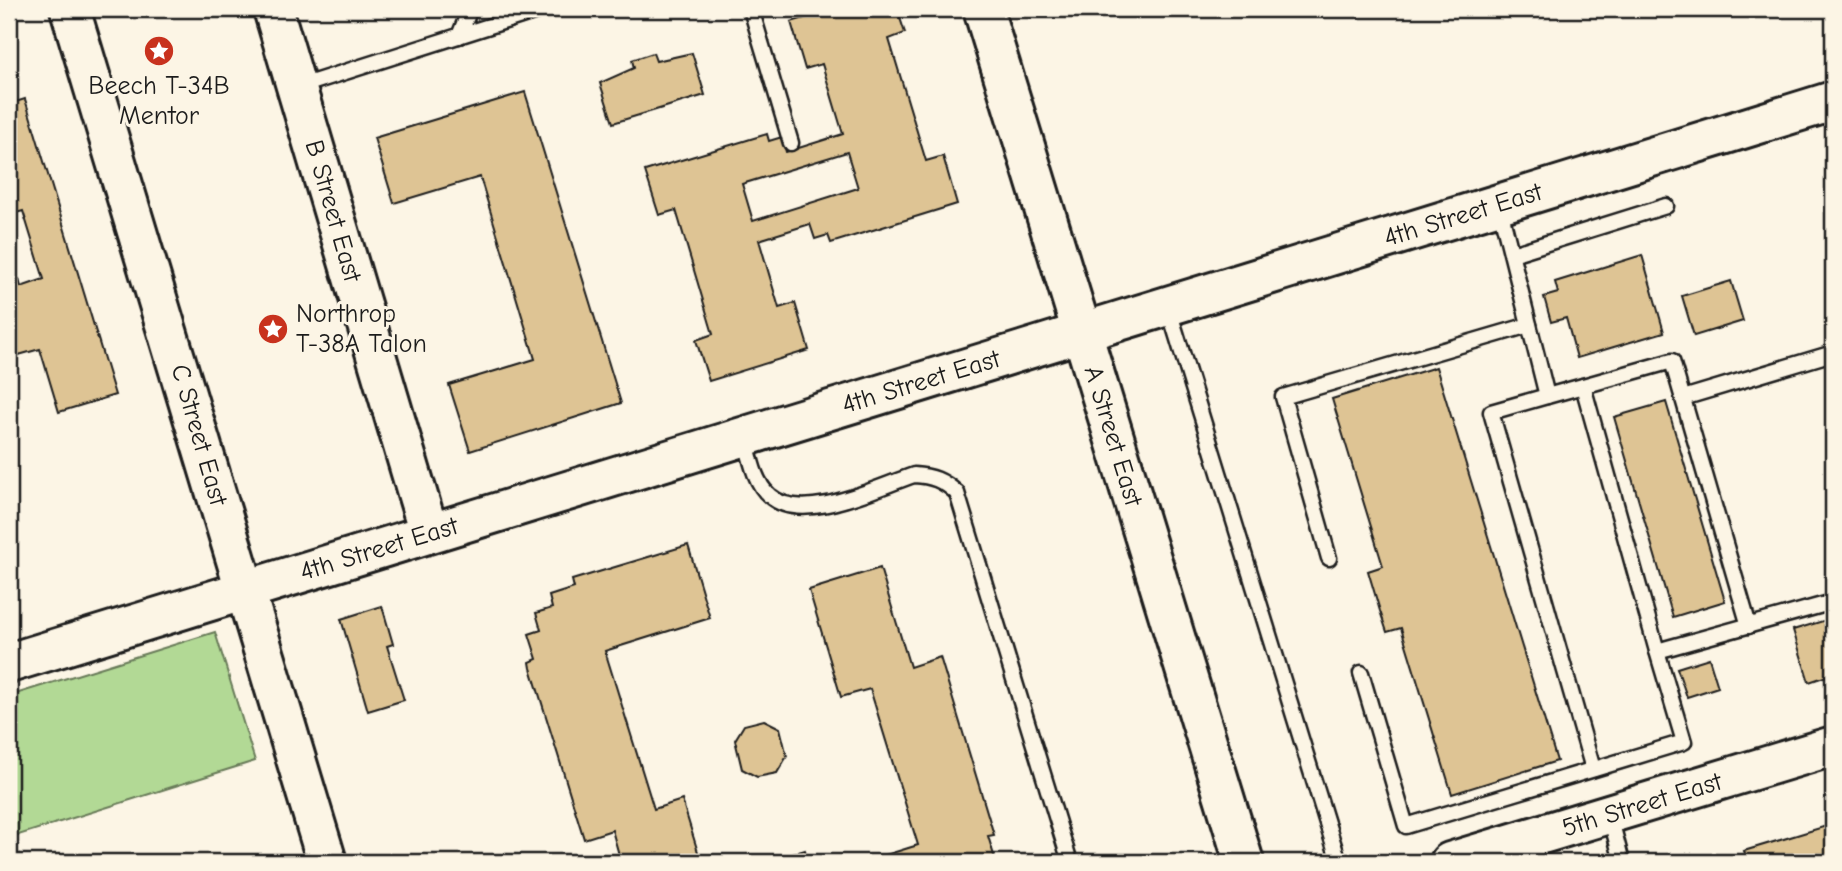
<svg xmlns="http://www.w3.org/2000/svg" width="1842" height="871" font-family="'Comic Neue',sans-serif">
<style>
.green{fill:#b2d995;stroke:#677a58;stroke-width:2}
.building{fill:#dec494;stroke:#1c1c1c;stroke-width:2;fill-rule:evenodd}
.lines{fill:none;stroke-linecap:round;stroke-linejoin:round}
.lane-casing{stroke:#1c1c1c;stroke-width:19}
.secondary-casing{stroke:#1c1c1c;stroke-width:44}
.lane{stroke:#fcf5e5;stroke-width:14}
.secondary{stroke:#fcf5e5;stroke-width:38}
.labels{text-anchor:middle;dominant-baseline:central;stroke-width:6;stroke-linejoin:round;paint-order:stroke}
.poi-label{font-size:26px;fill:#1c1c1c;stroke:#fcf5e5}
.street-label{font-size:26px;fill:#1c1c1c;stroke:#fcf5e5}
</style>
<rect width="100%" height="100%" fill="#fcf5e5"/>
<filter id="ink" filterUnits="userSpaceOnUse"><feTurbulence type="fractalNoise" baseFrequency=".0143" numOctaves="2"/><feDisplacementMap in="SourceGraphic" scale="14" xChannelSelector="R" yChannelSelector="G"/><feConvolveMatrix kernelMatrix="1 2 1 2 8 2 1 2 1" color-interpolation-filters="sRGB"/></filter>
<g filter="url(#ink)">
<!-- green -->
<polygon class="green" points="215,632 255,761 9,838 9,696"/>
<!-- building -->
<g class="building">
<path d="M835 9H897L905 33 889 39 926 161 943 156 957 204 831 243 828 235 815 239 810 224 759 240 779 308 795 303 809 350 709 381 696 340 713 334 676 210 659 215 645 171 767 134 769 141 782 137 786 152 843 134 822 64 805 69 791 22ZM847 152 858 188 753 221 742 184Z"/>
<polygon points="653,53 656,61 692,53 705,95 613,123 600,83 634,68 632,60"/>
<polygon points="525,92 621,403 470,451 449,385 535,359 480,177 394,203 374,138"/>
<polygon points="25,99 115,395 59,412 40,349 15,356 9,335 9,282 19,279 21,287 44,279 23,211 9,215 9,104"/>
<polygon points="1642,255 1664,332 1577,358 1566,318 1551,322 1544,297 1558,293 1555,282"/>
<polygon points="1731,281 1743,321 1694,336 1682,296"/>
<polygon points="1436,367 1557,761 1452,794 1401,628 1387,632 1380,611 1368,571 1383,566 1332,399"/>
<polygon points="1666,402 1725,601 1673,617 1614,417"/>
<polygon points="688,545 710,618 605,651 654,809 682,800 701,862 621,862 612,830 584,839 531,668 530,662 537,659 529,634 541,630 536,613 552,608 549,596 574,588 572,580"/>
<polygon points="880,568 910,667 940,657 994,835 988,836 996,862 863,862 918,845 870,689 841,697 809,590"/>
<polygon points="382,606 393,644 387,646 404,700 368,711 341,619"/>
<polygon points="1833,618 1833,674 1809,682 1793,630"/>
<polygon points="1709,658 1718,687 1687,697 1677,668"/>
<polygon points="764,720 780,728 787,756 777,773 757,777 742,769 735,740 744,725"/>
<polygon points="1833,824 1833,862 1748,862 1744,851"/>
<polygon points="805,850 809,862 766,862"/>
</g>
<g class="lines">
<!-- lane casing -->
<g class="lane-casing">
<g id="lane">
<polyline points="751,9 791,143"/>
<polyline points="459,36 470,9"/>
<polyline points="298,87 543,9"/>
<polyline points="1499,205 1547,396 1583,386 1657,651 1833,602"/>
<polyline points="1512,254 1666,206"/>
<polyline points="1168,307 1339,862"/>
<polyline points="1583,386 1672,361 1749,626"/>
<polyline points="1547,396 1491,412 1593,769"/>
<polyline points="1683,398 1833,353"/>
<path d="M745 437C750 456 754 483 770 496 803 525 877 487 914 475 932 476 943 480 957 493L1070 862"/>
<polyline points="1329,558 1283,397 1529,325"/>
<polyline points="1361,673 1406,826 1684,742 1657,651"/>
<polyline points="1610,816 1622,862"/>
</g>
</g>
<!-- secondary casing -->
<g class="secondary-casing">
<g id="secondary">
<polyline points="70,9 327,862"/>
<polyline points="273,9 429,533"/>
<polyline points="983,9 1244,862"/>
<polyline points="9,663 1833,101"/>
<polyline points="1450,862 1833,746"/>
</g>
</g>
<!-- lane -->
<use href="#lane" class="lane"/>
<!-- secondary -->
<use href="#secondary" class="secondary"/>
</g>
</g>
<!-- icons -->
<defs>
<g id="sight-disc" transform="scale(1.575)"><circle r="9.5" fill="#c8321e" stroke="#fcf5e5"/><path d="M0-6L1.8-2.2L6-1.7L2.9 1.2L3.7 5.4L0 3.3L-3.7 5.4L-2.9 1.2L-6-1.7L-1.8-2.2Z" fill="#fff"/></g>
</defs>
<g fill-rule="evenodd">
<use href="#sight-disc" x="159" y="51"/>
<use href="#sight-disc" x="273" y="329"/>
</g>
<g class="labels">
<!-- poi labels -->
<g class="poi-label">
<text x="159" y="86">Beech T-34B<tspan x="159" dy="30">Mentor</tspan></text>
<text x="296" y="314" text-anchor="start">Northrop<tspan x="296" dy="30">T-38A Talon</tspan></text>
</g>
<!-- street labels -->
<g class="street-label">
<text transform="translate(333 211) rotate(74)">B Street East</text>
<text transform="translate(1463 215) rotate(-17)">4th Street East</text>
<text transform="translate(921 382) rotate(-17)">4th Street East</text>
<text transform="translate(199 435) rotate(74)">C Street East</text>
<text transform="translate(1113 436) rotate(73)">A Street East</text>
<text transform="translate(379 549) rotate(-17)">4th Street East</text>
<text transform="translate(1642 805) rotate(-17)">5th Street East</text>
</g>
</g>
<!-- margin -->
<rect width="1842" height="871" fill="none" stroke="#fcf5e5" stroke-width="35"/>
<rect x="18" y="18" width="1807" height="836" fill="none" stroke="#1c1c1c" stroke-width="2.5" filter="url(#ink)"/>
</svg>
